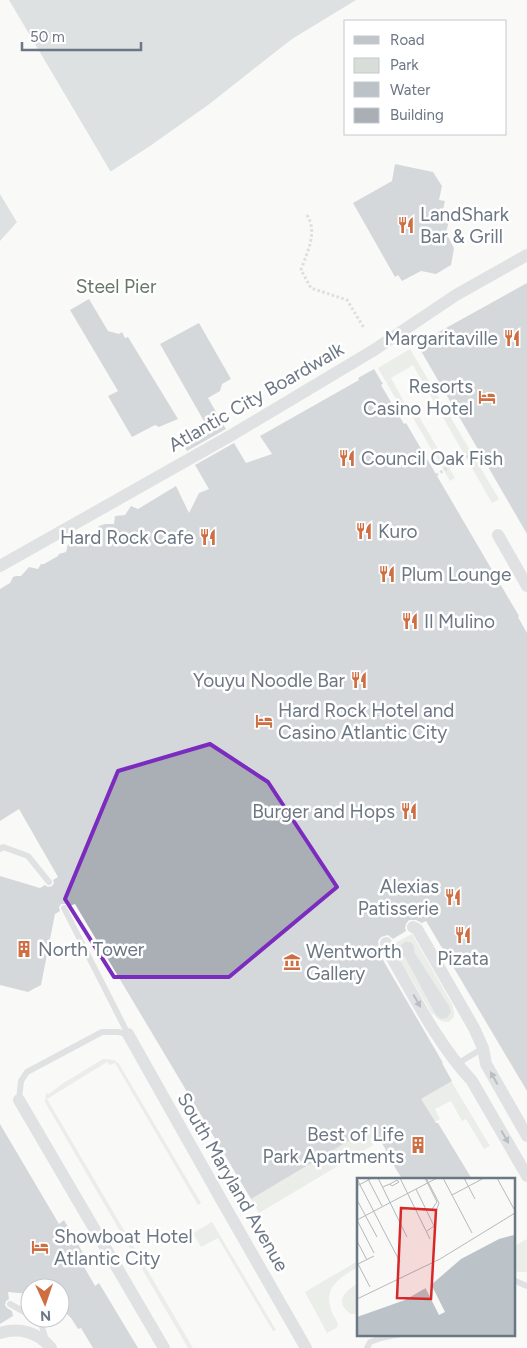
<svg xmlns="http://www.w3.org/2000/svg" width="527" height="1348" font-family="Figtree,sans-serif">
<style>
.green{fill:#d9ddd7}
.water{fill:#bbc3c8}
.pier{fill:#f9f9f7}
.building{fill:#a9afb5}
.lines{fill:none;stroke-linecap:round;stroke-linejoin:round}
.path{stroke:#bbbdc0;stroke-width:3;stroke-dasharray:2.5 2.5;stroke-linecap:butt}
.lane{stroke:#c1c4c8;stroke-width:6}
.street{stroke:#c1c4c8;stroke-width:12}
.oneway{fill:#6c7784}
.marked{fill:none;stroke:#7b2cbf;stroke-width:4;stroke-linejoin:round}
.labels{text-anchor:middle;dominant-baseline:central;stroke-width:5;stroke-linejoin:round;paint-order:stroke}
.poi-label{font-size:19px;fill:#6c7784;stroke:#fff;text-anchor:start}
.park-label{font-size:19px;fill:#677766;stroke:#fff}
.street-label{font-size:19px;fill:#6c7784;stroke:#fff}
.inset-road{fill:none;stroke:#b4b9bf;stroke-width:1}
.view{fill:#d62828;fill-opacity:0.15;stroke:#d62828;stroke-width:2.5}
.inset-edge{fill:none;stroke:#6c7784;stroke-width:2.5}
</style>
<rect width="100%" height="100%" fill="#f9f9f7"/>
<!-- green -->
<g class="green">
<polygon points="410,349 499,499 492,503 413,365 391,378 409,411 414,408 455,478 450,481 409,411 404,413 378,368"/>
<path d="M412 934 452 1004C453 1008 455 1013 454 1016 449 1027 438 1021 434 1014H432L391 945Z"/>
<polygon points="103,1059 114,1060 119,1064 201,1203 198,1205 115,1063 110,1065 107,1062 47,1099 193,1348 188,1348 45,1102 46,1093 49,1094 62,1084"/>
<polygon points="451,1081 490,1146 484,1149 466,1119 462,1121 451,1101 435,1109 440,1119 435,1122 433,1119 401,1111"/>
<polygon points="382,1121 381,1132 370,1139 373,1145 259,1213 251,1199"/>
<polygon points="212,1222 276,1330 273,1331 218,1238 201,1247 193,1233"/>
<polygon points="527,1239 527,1272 520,1272 513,1271 513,1247"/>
<path d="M358 1261V1267C343 1276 325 1285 330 1306 331 1313 336 1318 338 1325L336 1328 327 1333 305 1292Z"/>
<path d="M358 1283V1314H351C333 1302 345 1291 358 1283Z"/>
</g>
<!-- water -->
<g class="water">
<polygon points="0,0 356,0 292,39 208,105 150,146 110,172 17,222 0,241"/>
<path d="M405 942C412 941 415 945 414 952L449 1006 451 1012 447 1018 441 1019 436 1015 405 957 399 953V947Z"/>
</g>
<!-- pier -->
<polygon class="pier" points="0,0 9,0 112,174 18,224 0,194"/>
<!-- building -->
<g class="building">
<polygon points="395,164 433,172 442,186 439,200 445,201 442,214 450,216 446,233 454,248 451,265 436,274 421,271 402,281 398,275 395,277 353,203 392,181"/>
<polygon points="527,283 527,534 417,344"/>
<polygon points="89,299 108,331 119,334 122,332 125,338 128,337 178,419 159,427 155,425 132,437 108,396 118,391 70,310"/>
<polygon points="199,323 231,379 222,384 220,391 208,398 226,429 187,451 179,438 205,423 160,344"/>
<polygon points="374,369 383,384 381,385 404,424 406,423 519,616 518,617 527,633 527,1091 426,921 422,923 416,920 409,920 406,924 405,928 406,931 393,939 388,935 381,937 378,941 379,947 376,948 443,1063 442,1063 452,1081 421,1099 436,1123 438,1123 472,1179 402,1179 385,1151 386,1150 372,1127 251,1199 75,904 69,906 66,904 61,904 59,907 60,911 55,914 41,985 28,992 0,985 0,876 40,888 45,885 48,887 52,886 54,883 53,880 58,877 19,809 0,821 0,589 10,583 13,577 16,576 21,576 29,567 38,569 41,564 44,564 58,556 59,554 66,552 68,544 79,543 83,535 92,537 99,526 105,524 114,524 115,516 125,515 131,506 138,509 176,486 189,513 199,493 209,489 195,465 234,443 246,463 272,454 260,436 359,380 358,378"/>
<polygon points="0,1124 59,1224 64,1220 87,1260 82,1263 95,1286 99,1283 138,1348 93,1348 81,1328 78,1329 71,1318 60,1307 60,1288 30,1288 30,1294 8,1292 9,1299 6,1301 5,1305 7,1308 12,1311 13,1316 0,1324"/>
</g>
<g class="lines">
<!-- path -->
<g class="path">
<path d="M307 215C318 233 307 252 301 270L311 288 347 300 364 328"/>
<polyline points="436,475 477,450"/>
</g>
<!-- lane -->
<g class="lane">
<polyline points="0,849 3,847 28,856 49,882"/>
<polyline points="64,908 128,1034"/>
<polyline points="457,1064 483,1048"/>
<polyline points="19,1100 21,1081 27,1072 102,1032 118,1032 128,1034"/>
<polyline points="513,1280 527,1286"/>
<polyline points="10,1304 30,1315"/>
<polyline points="35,1318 40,1320 46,1340"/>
<polyline points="367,1348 370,1342 381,1338 400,1334"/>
</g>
<!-- street -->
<g class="street">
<polyline points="498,535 527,586"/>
<polyline points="0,566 230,436 374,350 456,295 527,255"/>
<polyline points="413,927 417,929 424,941 474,1028 483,1048 486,1064 527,1136"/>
<path d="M386 943 388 951C414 996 437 1043 472 1081L527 1176"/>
<polyline points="128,1034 222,1201 306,1348"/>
<polyline points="19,1100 164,1348"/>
<path d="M0 1333C19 1327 38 1332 51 1348"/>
</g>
</g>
<!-- one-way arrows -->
<defs><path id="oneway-solid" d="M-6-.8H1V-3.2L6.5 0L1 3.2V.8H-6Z" transform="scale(1.25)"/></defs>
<g class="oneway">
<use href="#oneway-solid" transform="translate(417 1001) rotate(60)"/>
<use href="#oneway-solid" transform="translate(494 1078) rotate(-119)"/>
<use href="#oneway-solid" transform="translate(505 1137) rotate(60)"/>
</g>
<!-- marked area -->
<path d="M0 0H527V1348H0ZM210 744 268 782 337 887 229 977H114L65 899 118 771Z" fill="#f9f9f7" fill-opacity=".55" fill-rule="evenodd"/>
<path class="marked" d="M210 744 268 782 337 887 229 977H114L65 899 118 771Z"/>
<!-- icons -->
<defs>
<g id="restaurant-bare" transform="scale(1.35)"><path d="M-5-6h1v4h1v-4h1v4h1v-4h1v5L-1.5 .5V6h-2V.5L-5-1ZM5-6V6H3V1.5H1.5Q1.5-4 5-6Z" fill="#ce6e42" stroke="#fff" stroke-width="2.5" paint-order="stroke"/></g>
<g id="hotel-bare" transform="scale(1.35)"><path d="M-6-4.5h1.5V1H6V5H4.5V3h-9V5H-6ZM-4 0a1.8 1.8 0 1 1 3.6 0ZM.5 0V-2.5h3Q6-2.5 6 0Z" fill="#ce6e42" stroke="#fff" stroke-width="2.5" paint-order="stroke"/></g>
<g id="building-bare" transform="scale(1.35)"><path d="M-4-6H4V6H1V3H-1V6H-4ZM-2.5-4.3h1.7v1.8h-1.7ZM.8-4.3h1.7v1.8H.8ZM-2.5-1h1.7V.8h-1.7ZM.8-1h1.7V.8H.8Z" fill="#ce6e42" stroke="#fff" stroke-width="2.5" paint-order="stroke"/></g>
<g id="museum-bare" transform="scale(1.35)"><path d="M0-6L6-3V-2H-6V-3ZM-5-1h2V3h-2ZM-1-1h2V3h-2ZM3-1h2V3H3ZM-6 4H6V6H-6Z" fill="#ce6e42" stroke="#fff" stroke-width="2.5" paint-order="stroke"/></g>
</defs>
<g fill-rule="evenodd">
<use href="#restaurant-bare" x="406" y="225"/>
<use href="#restaurant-bare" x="512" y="338"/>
<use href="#hotel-bare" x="487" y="397"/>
<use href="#restaurant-bare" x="347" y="458"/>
<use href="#restaurant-bare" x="364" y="531"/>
<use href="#restaurant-bare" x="208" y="537"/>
<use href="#restaurant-bare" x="387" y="574"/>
<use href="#restaurant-bare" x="410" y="621"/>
<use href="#restaurant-bare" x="359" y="680"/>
<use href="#hotel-bare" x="264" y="721"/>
<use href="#restaurant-bare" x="409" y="811"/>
<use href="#restaurant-bare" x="453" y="897"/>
<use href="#restaurant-bare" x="463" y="935"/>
<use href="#building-bare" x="24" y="949"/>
<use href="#museum-bare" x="292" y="962"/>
<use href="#building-bare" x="418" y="1145"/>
<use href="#hotel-bare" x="40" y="1247"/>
</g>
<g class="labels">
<!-- poi labels -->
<g class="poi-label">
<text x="420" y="214">LandShark<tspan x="420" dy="22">Bar &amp; Grill</tspan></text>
<text x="498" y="338" text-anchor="end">Margaritaville</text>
<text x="473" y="386" text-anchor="end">Resorts<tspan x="473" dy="22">Casino Hotel</tspan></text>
<text x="361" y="458">Council Oak Fish</text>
<text x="378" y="531">Kuro</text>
<text x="194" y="537" text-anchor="end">Hard Rock Cafe</text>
<text x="401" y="574">Plum Lounge</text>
<text x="424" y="621">Il Mulino</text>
<text x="345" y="680" text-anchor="end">Youyu Noodle Bar</text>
<text x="278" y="710">Hard Rock Hotel and<tspan x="278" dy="22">Casino Atlantic City</tspan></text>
<text x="395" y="811" text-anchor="end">Burger and Hops</text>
<text x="439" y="886" text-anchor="end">Alexias<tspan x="439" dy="22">Patisserie</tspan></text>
<text x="38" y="949">North Tower</text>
<text x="306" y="951">Wentworth<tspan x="306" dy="22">Gallery</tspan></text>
<text x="463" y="958" text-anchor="middle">Pizata</text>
<text x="404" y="1134" text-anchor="end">Best of Life<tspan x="404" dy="22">Park Apartments</tspan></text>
<text x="54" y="1236">Showboat Hotel<tspan x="54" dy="22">Atlantic City</tspan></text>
</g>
<!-- park labels -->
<g class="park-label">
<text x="116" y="286">Steel Pier</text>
</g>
<!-- street labels -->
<g class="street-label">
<text transform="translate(256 397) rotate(-30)">Atlantic City Boardwalk</text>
<text transform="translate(233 1182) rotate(60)">South Maryland Avenue</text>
</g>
</g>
<!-- overview -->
<g transform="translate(357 1178)">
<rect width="158" height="158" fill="#f9f9f7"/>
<path d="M157 57V157H0V139L48 122 74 107 104 81 142 61Z" fill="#bbc3c8"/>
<path d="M73 104 88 134 82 137 67 107Z" fill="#f9f9f7"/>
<path class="inset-road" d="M21 0 50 59M43 0 73 61M68 0 80 24 75 31 79 33 82 25 69 0M86 0 115 55M107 0 118 21M140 0 157 31M0 1 43 84M11 1 25 28M0 8 15 0M26 9 28 8 33 6 40 2 42 4 35 8 33 6M59 11 77 48 70 53M95 17 127 0M0 22 20 59M0 42 80 0M0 42 17 75M0 63 10 82M0 84 13 109M1 86 17 78M0 121 83 81 158 35"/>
<path class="view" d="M44 30 79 32 74 121 40 120Z"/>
<rect width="158" height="158" class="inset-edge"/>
</g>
<!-- legend -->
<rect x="344" y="20" width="162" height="115" fill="#ffffff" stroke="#c4c9ce"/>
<rect x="354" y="36" width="25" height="8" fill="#c1c4c8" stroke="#c4c9ce"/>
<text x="390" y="45" font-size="15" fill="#6c7784">Road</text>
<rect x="354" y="58" width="25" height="15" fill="#d9ddd7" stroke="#c4c9ce"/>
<text x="390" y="70" font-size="15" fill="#6c7784">Park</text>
<rect x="354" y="82" width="25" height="15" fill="#bbc3c8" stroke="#c4c9ce"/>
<text x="390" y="95" font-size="15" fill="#6c7784">Water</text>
<rect x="354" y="108" width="25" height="15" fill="#a9afb5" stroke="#c4c9ce"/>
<text x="390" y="120" font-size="15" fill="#6c7784">Building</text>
<!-- north arrow -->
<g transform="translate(45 1303) rotate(177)"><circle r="24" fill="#ffffff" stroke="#c4c9ce"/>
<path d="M0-4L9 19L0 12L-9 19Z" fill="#ce6e42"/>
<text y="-8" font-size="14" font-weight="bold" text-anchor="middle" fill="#6c7784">N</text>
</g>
<!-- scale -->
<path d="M22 42v8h119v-8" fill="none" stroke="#6c7784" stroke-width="2.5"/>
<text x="30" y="42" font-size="15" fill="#6c7784" stroke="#ffffff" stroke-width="4" paint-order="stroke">50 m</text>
</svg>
